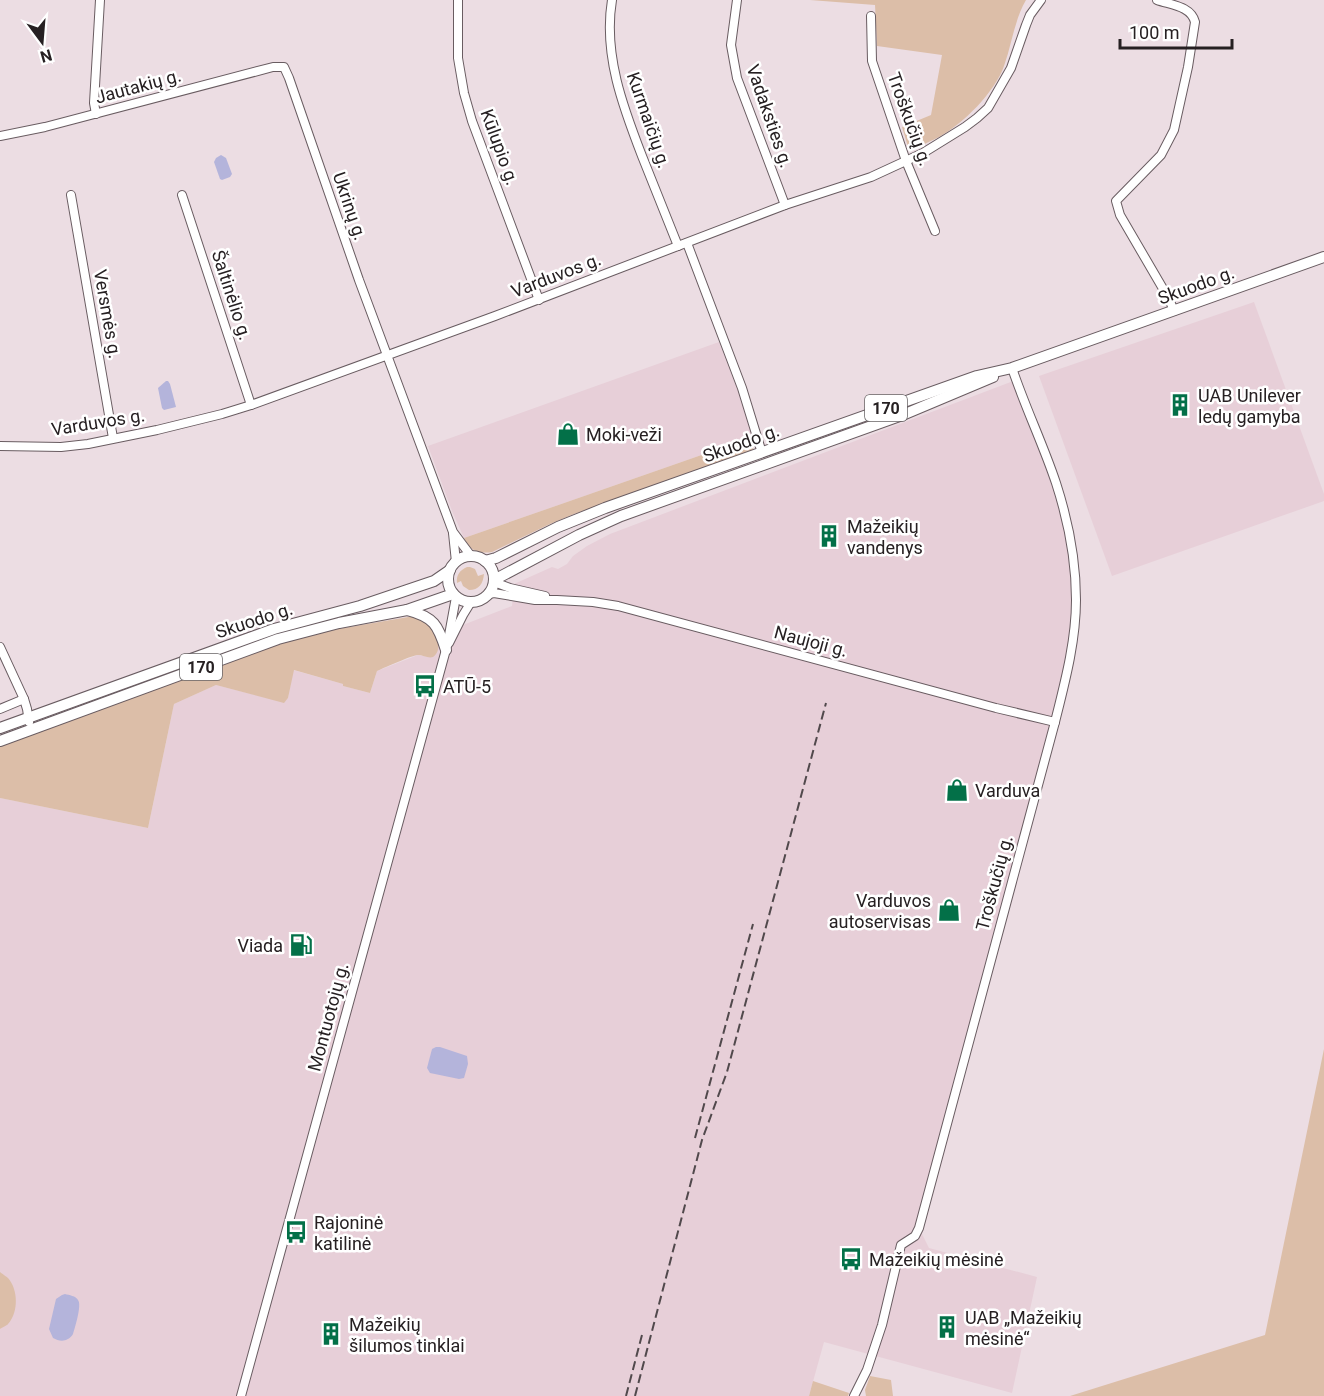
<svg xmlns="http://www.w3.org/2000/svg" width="1324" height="1396" font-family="Roboto,sans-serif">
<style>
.built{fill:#e7cfd8}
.green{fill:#dcbea8}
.water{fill:#b4b4db}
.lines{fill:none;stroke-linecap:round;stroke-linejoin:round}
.minor-casing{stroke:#695c61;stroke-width:10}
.major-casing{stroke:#695c61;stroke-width:12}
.minor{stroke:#fff;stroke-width:8}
.major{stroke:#fff;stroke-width:10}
.rail{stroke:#51494c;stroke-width:2;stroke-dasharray:9 4.5;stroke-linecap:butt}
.labels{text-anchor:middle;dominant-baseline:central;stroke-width:5;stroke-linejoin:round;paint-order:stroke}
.shield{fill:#fff;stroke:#676364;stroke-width:1.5}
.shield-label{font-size:16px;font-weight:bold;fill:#262022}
.street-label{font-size:18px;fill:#262022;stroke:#fff}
.poi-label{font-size:18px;fill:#262022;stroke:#fff;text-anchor:start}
</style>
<rect width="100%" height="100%" fill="#ecdde3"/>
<!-- built -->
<g class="built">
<polygon points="1254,302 1324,494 1324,501 1112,576 1039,376"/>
<polygon points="719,342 740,396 753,437 464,538 452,511 428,446"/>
<polygon points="1016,380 1056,483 1075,577 1071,653 919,1228 929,1248 1037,1277 1012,1393 824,1342 809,1396 0,1396 0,798 148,828 174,704 216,685 284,702 288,698 293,670 343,684 343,686 370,693 377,671 418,655 430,657 437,635 512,606 514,584 552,567 558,569 567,564 573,556 587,546 610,534"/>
</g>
<!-- green -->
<g class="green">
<path d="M810 0H1026C1014 21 1012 44 1004 66 995 92 963 124 939 137 930 142 919 146 909 150L902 127 931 115 942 55 877 46 875 5Z"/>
<path d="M753 437 754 447 752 451 747 453 574 514 550 524 492 552C478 554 470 551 464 538Z"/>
<path d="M467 567H470L475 569 478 576 484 574C483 584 479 590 469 590L463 586 461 581 457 583C456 575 460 570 467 567Z"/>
<path d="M414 616 432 626C435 634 442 646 436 654 432 661 424 655 418 655 410 656 386 667 377 671L370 693 343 686V684L294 670 288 698 284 703 216 685 174 704 148 828 0 798V745L289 641 338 629Z"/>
<polygon points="1324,1049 1324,1396 1070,1396 1265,1335"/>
<path d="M0 1272C1 1273 7 1277 8 1278 18 1289 19 1312 8 1324 8 1325 1 1328 0 1329Z"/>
<polygon points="870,1376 891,1380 893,1396 866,1396 865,1390"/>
<polygon points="813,1381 849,1393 848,1396 809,1396"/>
</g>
<!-- water -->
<g class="water">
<polygon points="221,155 226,158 232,174 230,177 222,180 220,179 214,162 216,158"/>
<polygon points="166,381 168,381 170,384 176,407 164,410 162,408 158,388"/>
<polygon points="436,1047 440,1047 467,1056 468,1064 464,1078 459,1079 430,1073 427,1068 432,1049"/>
<path d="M65 1294C69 1295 76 1296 78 1300 82 1305 75 1327 73 1334 68 1342 60 1342 53 1338L49 1329 56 1299 62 1295Z"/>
</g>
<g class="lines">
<!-- minor casing -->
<g class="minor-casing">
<g id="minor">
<polyline points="458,0 458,58 464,93 472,121 539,300"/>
<path d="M612 0C603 54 623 107 642 156 654 186 666 216 678 246"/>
<polyline points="737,0 731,45 737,78 785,205"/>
<path d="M1157 0C1171 5 1191 6 1195 22L1188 67 1174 130 1161 155 1116 201 1120 215 1169 299 1174 311"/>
<polyline points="871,16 872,61 906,161 935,231"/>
<polyline points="96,114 94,103 100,0"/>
<polyline points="0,136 45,127 273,67 284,67 289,78 359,280 453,532 471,556"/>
<polyline points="71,195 113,438"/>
<polyline points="182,195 251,405"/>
<polyline points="687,243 742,388 762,453"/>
<polyline points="0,446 61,447 88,444 157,430 222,414 251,405 495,316 785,205 871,177 923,153 965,127 977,118 988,108 1011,68 1026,25 1030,15 1041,0"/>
<polyline points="453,533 456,562"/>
<polyline points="494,582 510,588 545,596"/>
<polyline points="489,594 494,593 535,600 557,600 593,602 618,606 996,708 1055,722"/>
<polyline points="449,643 463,615 471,602"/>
<polyline points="0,647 24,699 27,709 29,722"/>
<polyline points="0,709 24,699"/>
<polyline points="241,1396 447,646 456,597"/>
<path d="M854 1396 867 1370 882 1325 901 1245 915 1236 919 1228 1055 722C1065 682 1076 641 1076 600 1076 561 1068 520 1056 483 1043 444 1025 407 1012 368"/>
</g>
</g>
<!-- major casing -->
<g class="major-casing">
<g id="major">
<circle cx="471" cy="579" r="23"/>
<polyline points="485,561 496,558 558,527 605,508 977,376 1012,368 1324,257"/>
<polyline points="494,580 579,535 621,516 905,414 993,377"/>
<path d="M407 610C434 617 438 625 446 650"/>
<polyline points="0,728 274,629 360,606 434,581 450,570"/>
<polyline points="0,741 278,639 339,623 407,610 453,594"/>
</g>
</g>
<!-- minor -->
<use href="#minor" class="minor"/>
<!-- major -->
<use href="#major" class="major"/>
<!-- rail -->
<g class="rail">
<polyline points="695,1138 753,924"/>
<polyline points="626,1396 642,1335"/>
<polyline points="635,1396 702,1140 727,1072 826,703"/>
</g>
</g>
<!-- icons -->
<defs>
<g id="building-bare" transform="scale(1.8)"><path d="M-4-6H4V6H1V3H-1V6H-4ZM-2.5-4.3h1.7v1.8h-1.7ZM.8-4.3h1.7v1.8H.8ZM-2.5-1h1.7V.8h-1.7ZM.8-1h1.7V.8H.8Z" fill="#037048" stroke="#fff" stroke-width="2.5" paint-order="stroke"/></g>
<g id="shop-bare" transform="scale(1.8)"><path d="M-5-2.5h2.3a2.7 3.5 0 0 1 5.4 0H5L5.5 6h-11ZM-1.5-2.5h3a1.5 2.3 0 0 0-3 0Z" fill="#037048" stroke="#fff" stroke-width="2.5" paint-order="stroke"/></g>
<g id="bus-bare" transform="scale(1.8)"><path d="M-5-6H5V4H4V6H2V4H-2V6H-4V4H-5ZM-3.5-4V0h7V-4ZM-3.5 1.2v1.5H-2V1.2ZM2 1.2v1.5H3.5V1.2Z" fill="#037048" stroke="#fff" stroke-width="2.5" paint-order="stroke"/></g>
<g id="fuel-bare" transform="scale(1.8)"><path d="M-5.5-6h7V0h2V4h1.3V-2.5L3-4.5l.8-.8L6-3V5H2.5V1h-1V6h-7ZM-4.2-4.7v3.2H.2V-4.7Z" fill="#037048" stroke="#fff" stroke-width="2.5" paint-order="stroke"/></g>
</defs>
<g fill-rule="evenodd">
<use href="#building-bare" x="1180" y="405"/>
<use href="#shop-bare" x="568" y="434"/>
<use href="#building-bare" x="829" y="536"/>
<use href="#bus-bare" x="425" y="686"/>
<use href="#shop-bare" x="957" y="790"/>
<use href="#shop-bare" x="949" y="910"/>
<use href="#fuel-bare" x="301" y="945"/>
<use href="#bus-bare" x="296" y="1232"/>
<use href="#bus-bare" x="851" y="1259"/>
<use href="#building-bare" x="947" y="1327"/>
<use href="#building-bare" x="331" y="1334"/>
</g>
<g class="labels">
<!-- shield labels -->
<g class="shield">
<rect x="865" y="395" width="42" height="26" rx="4.5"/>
<rect x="180" y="654" width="42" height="26" rx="4.5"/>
</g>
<g class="shield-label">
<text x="886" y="408">170</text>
<text x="201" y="667">170</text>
</g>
<!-- street labels -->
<g class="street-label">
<text transform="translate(138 86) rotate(-15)">Jautakių g.</text>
<text transform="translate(770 116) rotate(71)">Vadaksties g.</text>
<text transform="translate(910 119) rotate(70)">Troškučių g.</text>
<text transform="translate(649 120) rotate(71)">Kurmaičių g.</text>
<text transform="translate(500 147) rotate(70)">Kūlupio g.</text>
<text transform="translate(350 206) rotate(71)">Ukrinų g.</text>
<text transform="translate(556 275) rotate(-21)">Varduvos g.</text>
<text transform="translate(1196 285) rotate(-20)">Skuodo g.</text>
<text transform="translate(232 295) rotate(72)">Šaltinėlio g.</text>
<text transform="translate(108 314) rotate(80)">Versmės g.</text>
<text transform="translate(98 422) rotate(-9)">Varduvos g.</text>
<text transform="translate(741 443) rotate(-20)">Skuodo g.</text>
<text transform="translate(254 620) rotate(-18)">Skuodo g.</text>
<text transform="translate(811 641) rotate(15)">Naujoji g.</text>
<text transform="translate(994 883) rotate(-75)">Troškučių g.</text>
<text transform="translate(328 1017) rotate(-75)">Montuotojų g.</text>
</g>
<!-- poi labels -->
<g class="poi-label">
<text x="1198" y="395">UAB Unilever<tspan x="1198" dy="21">ledų gamyba</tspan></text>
<text x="586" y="434">Moki-veži</text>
<text x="847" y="526">Mažeikių<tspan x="847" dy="21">vandenys</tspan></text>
<text x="443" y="686">ATŪ-5</text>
<text x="975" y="790">Varduva</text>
<text x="931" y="900" text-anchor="end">Varduvos<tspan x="931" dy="21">autoservisas</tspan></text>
<text x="283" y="945" text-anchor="end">Viada</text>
<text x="314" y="1222">Rajoninė<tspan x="314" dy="21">katilinė</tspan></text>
<text x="869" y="1259">Mažeikių mėsinė</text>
<text x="965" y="1317">UAB „Mažeikių<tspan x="965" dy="21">mėsinė“</tspan></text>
<text x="349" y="1324">Mažeikių<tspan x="349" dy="21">šilumos tinklai</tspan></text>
</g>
</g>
<!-- north arrow -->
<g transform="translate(42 42) rotate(164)" stroke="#ffffff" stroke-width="4.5" paint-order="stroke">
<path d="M0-4.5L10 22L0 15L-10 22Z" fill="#262022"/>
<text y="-9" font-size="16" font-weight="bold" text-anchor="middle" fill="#262022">N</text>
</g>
<!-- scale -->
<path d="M1120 39v9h112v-9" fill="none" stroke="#262022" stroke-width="3"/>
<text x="1129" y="39" font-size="18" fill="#262022" stroke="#ffffff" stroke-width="4.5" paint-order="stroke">100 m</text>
</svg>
